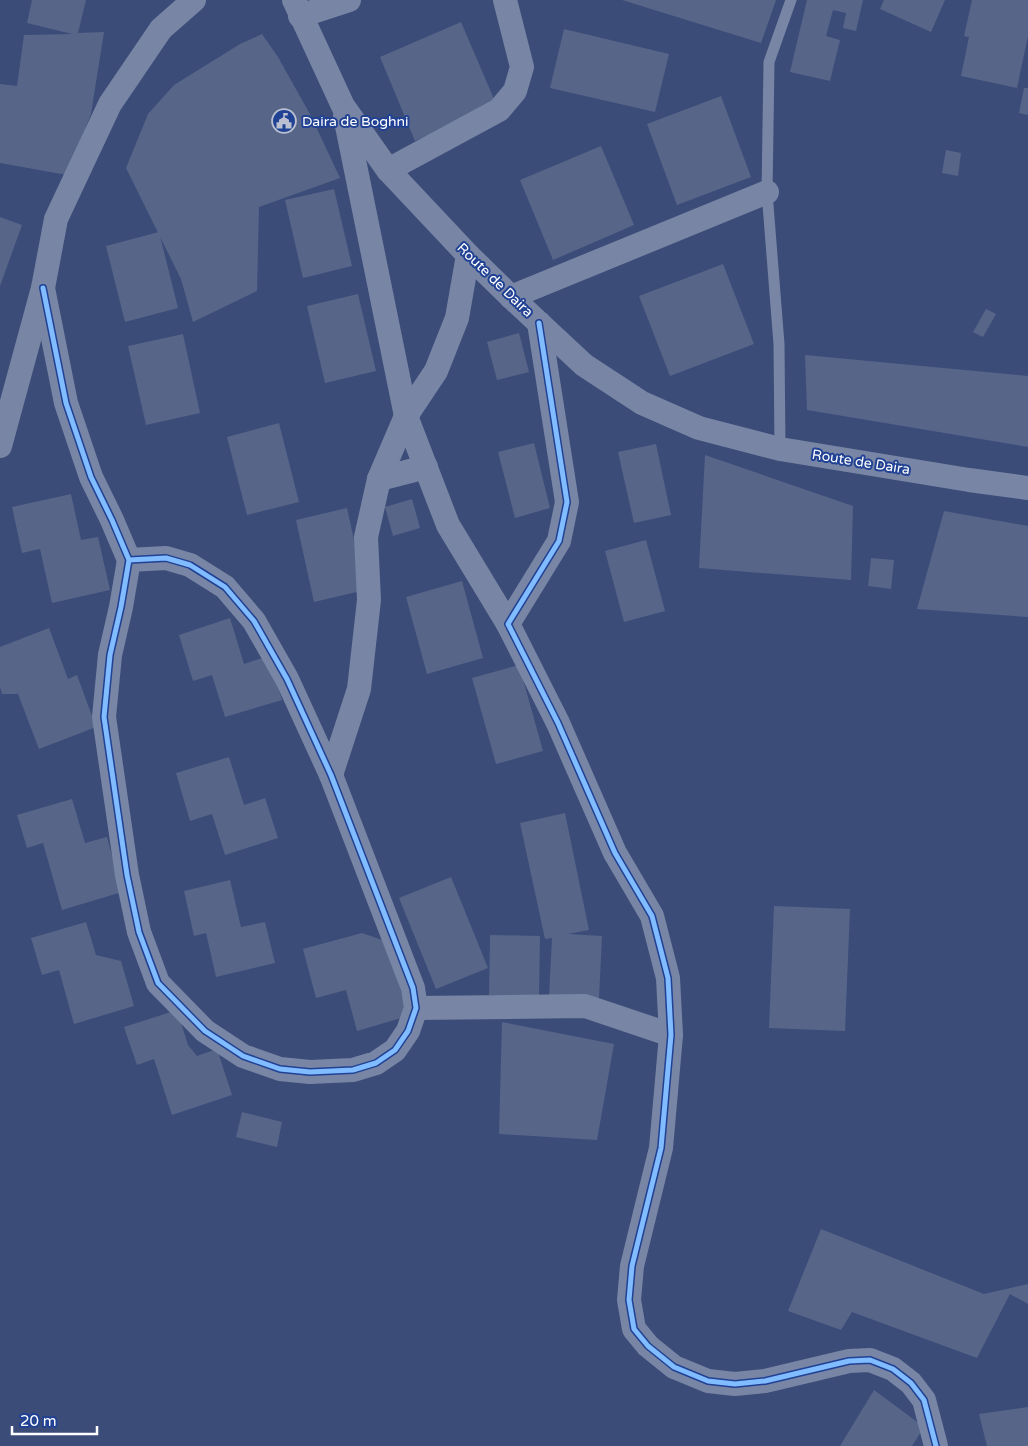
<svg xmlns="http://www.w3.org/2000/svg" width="1028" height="1446" font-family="'Varela Round',sans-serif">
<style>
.building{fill:#576588}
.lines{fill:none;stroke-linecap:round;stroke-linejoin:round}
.service{stroke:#7885a4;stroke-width:11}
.minor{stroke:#7885a4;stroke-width:24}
.cycleway-casing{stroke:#204194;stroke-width:8}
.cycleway{stroke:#80bcff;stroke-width:5}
.labels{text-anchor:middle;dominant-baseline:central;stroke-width:4;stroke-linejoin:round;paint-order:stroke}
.poi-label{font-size:14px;fill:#fff;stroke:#204194;text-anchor:start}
.street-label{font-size:14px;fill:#fff;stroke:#204194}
</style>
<rect width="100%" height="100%" fill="#3b4c79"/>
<!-- building -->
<g class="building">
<polygon points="32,0 86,0 78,33 104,32 91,114 67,175 0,163 0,84 17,86 24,35 72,34 27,23"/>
<polygon points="622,0 776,0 761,43"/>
<polygon points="807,0 863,0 856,31 843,28 846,13 833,10 826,36 840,40 830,81 790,72"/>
<polygon points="884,0 945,0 931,32 880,9"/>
<polygon points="972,0 1028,0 1028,36 1017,88 961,76 969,37 964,36"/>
<polygon points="461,22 497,106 415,141 380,57"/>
<polygon points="564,29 669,54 655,112 550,88"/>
<polygon points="262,34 278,57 311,116 340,178 259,207 257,291 193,322 181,279 126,168 148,114 174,85 240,44"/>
<polygon points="1024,88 1028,88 1028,115 1019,113"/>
<polygon points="721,96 751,177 677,205 647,124"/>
<polygon points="601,146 634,225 553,260 520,180"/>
<polygon points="946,150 961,153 958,176 942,173"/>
<polygon points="334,189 352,266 303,278 285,200"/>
<polygon points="0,217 22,225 0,286"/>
<polygon points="159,232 178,308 125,322 106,246"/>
<polygon points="723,264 754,344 670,376 639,296"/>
<polygon points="358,294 376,371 325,383 307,306"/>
<polygon points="986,309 996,314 983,337 973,332"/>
<polygon points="519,333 529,372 497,380 487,342"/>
<polygon points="183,334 200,413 146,425 128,346"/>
<polygon points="805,355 1028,376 1028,447 807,410"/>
<polygon points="279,423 299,502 247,515 227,437"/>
<polygon points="534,443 550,508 515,518 498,452"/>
<polygon points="656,444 671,515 634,523 618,452"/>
<polygon points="705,455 853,506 851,580 699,568"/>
<polygon points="71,494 81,540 98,537 110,590 52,603 40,549 22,553 12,507"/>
<polygon points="412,499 420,528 393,536 385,507"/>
<polygon points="347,508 365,590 314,602 296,520"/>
<polygon points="944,511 1028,526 1028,617 917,609"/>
<polygon points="646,540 665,611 624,622 605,551"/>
<polygon points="871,558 894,560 891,589 868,586"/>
<polygon points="462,581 483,658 427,674 406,597"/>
<polygon points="230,618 244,664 268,656 282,700 225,717 212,675 193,681 179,635"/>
<polygon points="49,628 68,679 77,675 96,727 39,749 18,694 2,694 0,687 0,647"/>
<polygon points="519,665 543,751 496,764 472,678"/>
<polygon points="229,757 244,805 265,798 278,838 225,855 212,814 190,821 176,773"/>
<polygon points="72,799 85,843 107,837 122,892 62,910 43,843 27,848 17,815"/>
<polygon points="565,813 589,930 568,934 602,936 599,998 549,996 552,938 545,939 520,823"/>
<polygon points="451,877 488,968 436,989 399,898"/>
<polygon points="230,880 241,927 265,922 275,963 216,977 206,933 194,936 184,891"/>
<polygon points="774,906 850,909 845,1031 769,1028"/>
<polygon points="86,922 96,955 121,961 134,1006 74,1024 59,970 42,975 31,938"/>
<polygon points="362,933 388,942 408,1016 357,1031 346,990 316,998 303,949"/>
<polygon points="490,935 540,936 539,996 489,995"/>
<polygon points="177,1010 188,1045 197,1056 217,1049 232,1095 172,1115 154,1059 137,1065 124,1027"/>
<polygon points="502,1022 614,1044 597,1140 499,1134"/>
<polygon points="242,1112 282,1122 277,1147 236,1137"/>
<polygon points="821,1229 984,1294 1028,1284 1028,1304 1010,1294 977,1358 852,1312 841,1330 788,1311"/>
<polygon points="874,1390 924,1427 912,1446 840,1446"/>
<polygon points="1028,1407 1028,1446 987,1446 979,1414"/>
</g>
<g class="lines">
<!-- service -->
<polyline class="service" points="780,449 779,344 767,192 769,62 791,0"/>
<!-- minor -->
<g class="minor">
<polyline points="294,0 343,106 388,170 468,255 511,297 584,365 642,403 699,428 780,449 969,480 1028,488"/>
<polyline points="300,16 349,0"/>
<polyline points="345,116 406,416 448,525 508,624"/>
<polyline points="388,170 499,110 515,91 522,67 505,0"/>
<polyline points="43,288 66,403 91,477 112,520 129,560 121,607 110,655 104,717 127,875 139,932 158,983 205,1031 243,1056 280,1069 310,1072 353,1070 376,1063 395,1050 408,1031 416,1008 413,988 331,775 287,679 254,621 225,587 190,565 166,558 129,560"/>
<polyline points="511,297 767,192"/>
<polyline points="539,323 567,502 559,541 508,624 558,723 615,853 652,916 668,978 671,1035 661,1148 632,1266 629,1300 634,1329 648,1346 674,1367 708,1381 735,1384 765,1381 849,1361 870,1360 893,1369 911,1383 924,1400 936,1446"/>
<polyline points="0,446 43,288 56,219 110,104 161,29 194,0"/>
<polyline points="379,479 426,467"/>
<polyline points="331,775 359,689 369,600 366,537 379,479 406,416 436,371 457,318 468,255"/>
<polyline points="416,1008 585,1006 671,1035"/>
</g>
<!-- cycleway casing -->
<g class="cycleway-casing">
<g id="cycleway">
<polyline points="43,288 66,403 91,477 112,520 129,560 121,607 110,655 104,717 127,875 139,932 158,983 205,1031 243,1056 280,1069 310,1072 353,1070 376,1063 395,1050 408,1031 416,1008 413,988 331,775 287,679 254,621 225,587 190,565 166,558 129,560"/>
<polyline points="539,323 567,502 559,541 508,624 558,723 615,853 652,916 668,978 671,1035 661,1148 632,1266 629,1300 634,1329 648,1346 674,1367 708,1381 735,1384 765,1381 849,1361 870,1360 893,1369 911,1383 924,1400 936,1446"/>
</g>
</g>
<!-- cycleway -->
<use href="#cycleway" class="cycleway"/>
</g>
<!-- icons -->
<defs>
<g id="civic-ring" transform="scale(1.25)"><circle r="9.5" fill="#204194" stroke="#bac0d0" stroke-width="1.5"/><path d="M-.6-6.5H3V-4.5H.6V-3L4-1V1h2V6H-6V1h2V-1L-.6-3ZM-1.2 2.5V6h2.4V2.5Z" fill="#bac0d0"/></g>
</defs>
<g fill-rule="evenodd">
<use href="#civic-ring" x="284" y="121"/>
</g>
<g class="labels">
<!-- poi labels -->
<g class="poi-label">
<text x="302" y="121">Daira de Boghni</text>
</g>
<!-- street labels -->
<g class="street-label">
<text transform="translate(495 280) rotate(44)">Route de Daira</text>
<text transform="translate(861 462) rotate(9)">Route de Daira</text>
</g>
</g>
<!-- scale -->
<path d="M12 1426v8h85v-8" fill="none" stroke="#ffffff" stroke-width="2.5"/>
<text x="20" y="1426" font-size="15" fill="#ffffff" stroke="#204194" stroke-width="4" paint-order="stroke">20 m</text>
</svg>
